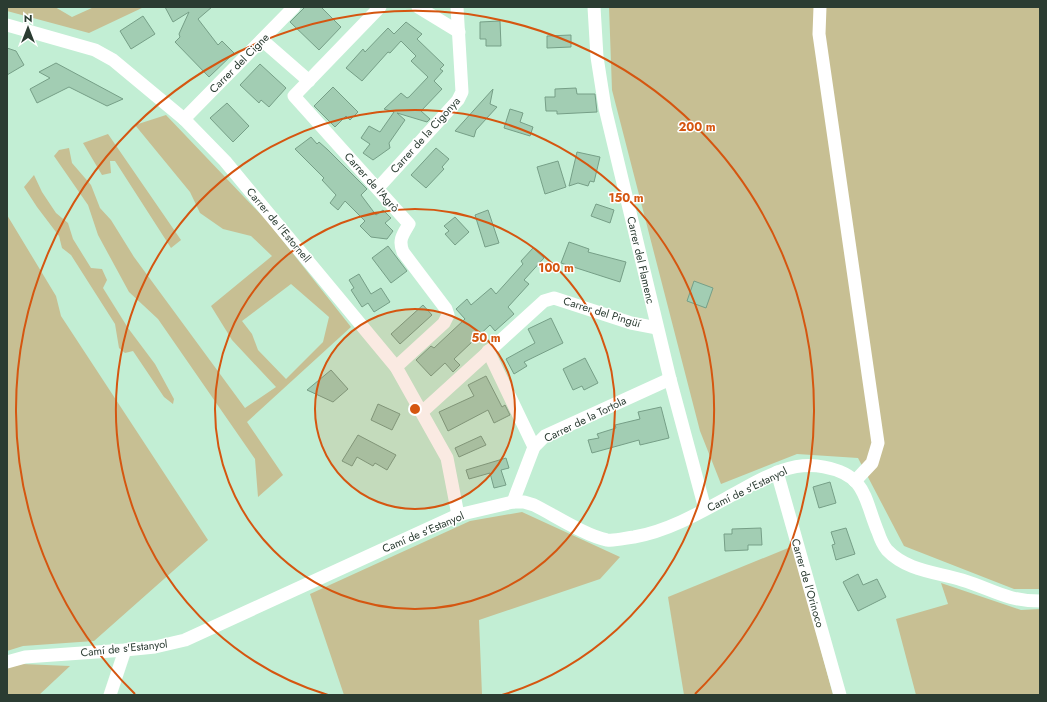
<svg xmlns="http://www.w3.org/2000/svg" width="1047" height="702" font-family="Jost,sans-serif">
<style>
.green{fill:#c7bf93;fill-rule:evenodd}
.building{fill:#a2cdb3;stroke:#769f87}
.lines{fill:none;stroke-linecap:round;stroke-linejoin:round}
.street{stroke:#fff;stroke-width:13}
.ring{fill:none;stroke:#d55610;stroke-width:2}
.labels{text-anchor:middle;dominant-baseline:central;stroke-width:3;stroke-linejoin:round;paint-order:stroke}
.street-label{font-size:11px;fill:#2b3c32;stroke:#fff}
.centre{fill:#d55610;stroke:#fff;stroke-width:2}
.ring-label{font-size:12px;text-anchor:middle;font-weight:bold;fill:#d55610;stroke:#fff;stroke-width:3;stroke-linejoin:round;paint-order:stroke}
</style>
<rect width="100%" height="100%" fill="#c2eed4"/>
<!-- green -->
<g class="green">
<polygon points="7,7 55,7 72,17 94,7 144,7 89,33 7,11"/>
<polygon points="609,7 1040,7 1040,589 1014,589 904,546 858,458 797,454 721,484 700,431 612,90"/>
<path d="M166 115 268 222 351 327 247 422 283 475 258 497 255 459 158 319 129 292 98 235 88 205 54 156 59 150 69 148 72 163 91 185 100 208 111 220 134 257 245 408 276 387 232 340 211 306 272 256 251 236 223 229 200 213 190 192 135 125ZM291 284 329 317 323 342 286 379 258 350 252 334 242 321Z"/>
<polygon points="108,134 181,240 171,248 115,161 110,161 111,173 102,175 83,143"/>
<polygon points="34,175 42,192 56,213 68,223 73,239 91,268 102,269 107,280 103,288 128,328 155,364 174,399 173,404 164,397 133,351 125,353 119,348 115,324 71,255 62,248 59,236 37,207 24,187"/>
<polygon points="7,215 56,296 61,316 208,540 94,641 23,646 7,651"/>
<polygon points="522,512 620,557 600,579 479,620 482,695 344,695 310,594 470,521"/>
<polygon points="793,546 833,695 684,695 668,597"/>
<polygon points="941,583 1021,610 1040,609 1040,695 916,695 896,619 948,604"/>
<polygon points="22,664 70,666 39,695 7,695 7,668"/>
</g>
<!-- building -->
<g class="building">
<polygon points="165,7 212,7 198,19 218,45 222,41 234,53 209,77 175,42 180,37 179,34 189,12 173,22"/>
<polygon points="305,7 321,7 341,27 319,50 290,22"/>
<polygon points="143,16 155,34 131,49 120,31"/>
<polygon points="500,21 501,46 486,46 486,39 480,39 480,22"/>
<polygon points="406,22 422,34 417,39 444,65 440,69 443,71 434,81 442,89 421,111 430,119 427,122 397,113 405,120 389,143 390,148 373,160 363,153 370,144 361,138 369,126 380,132 394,112 384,109 401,93 407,98 409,97 428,77 411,61 416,56 401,41 390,53 388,52 362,81 346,68 363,49 365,52 388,28 394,34"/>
<polygon points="571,35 571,47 547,48 547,36"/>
<polygon points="7,48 16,51 24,65 7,75"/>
<polygon points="56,63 123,99 107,106 69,87 37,103 30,89 50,78 39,72"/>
<polygon points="260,64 286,88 269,107 261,100 259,103 240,85"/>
<polygon points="333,87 358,112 350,120 346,116 335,127 314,106"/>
<polygon points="576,88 577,94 595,94 597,112 557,114 557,111 546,111 545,97 555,97 555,89"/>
<polygon points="493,89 490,104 497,107 476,130 474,137 455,131"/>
<polygon points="227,103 249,126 233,142 210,118"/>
<polygon points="510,109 523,113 520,122 533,127 530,136 504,128"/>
<polygon points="311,137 317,144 319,142 328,150 367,189 361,195 376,215 383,210 391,218 385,223 393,231 387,239 371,237 360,226 365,221 345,201 338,210 330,203 336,195 322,180 324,178 295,149"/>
<polygon points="436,148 449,159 442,167 444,169 426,188 411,175"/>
<polygon points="577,152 600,157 594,182 590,181 588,186 578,183 569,186"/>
<polygon points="558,161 566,187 545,194 537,167"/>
<polygon points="596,204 614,210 610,223 591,216"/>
<polygon points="488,210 499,243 485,247 475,215"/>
<polygon points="455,217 469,232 455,245 445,234 449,231 444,226"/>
<polygon points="569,242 589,249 588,252 626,262 620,282 561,263"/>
<polygon points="388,246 407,271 391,283 372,258"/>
<polygon points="533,248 544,258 524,280 529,284 508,307 514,314 495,331 490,325 454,359 460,365 453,372 445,363 431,376 416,360 431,346 434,348 465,319 456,309 467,299 471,305 491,288 496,294 523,264 521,261"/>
<polygon points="359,274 371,294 381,288 390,302 374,312 368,303 362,307 351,290 354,288 349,280"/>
<polygon points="694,281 713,288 706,308 687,301"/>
<polygon points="423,305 432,315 400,344 391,334"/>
<polygon points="551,318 563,343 524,362 527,366 514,374 506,359 535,343 528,329"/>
<polygon points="585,358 598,383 584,390 582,386 573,390 563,369"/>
<polygon points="331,370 348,389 333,402 307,390"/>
<polygon points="486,376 502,407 505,405 510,415 494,423 488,410 448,431 439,412 474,396 468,385"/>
<polygon points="378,404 400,414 392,430 371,420"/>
<polygon points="661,407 669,438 640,445 639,440 592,453 588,440 599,438 597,434 616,428 615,425 640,419 638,412"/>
<polygon points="358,435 396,455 387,470 375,463 373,466 357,457 352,466 342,461"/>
<polygon points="481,436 486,445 459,457 455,448"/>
<polygon points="506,458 509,468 501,470 506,485 494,488 490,473 469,479 466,470"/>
<polygon points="830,482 836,503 819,508 813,487"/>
<polygon points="761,528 762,545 748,545 748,550 725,551 724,534 732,534 732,529"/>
<polygon points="846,528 855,554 836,560 832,545 835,544 831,532"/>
<polygon points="858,574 863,585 877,579 886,597 858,611 843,582"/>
</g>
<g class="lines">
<!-- street -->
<g class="street">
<path d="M380 7 294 96 409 224C403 234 398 240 403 252L446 309 448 315 444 323 396 367"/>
<polyline points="418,7 459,32"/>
<polyline points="594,7 597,57 605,108 670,379 705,509"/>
<polyline points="820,7 819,34 878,443 872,463 855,481"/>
<polyline points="7,25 95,50 113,60 184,119 225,161 396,367 447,458 458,515"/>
<polyline points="262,40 309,81"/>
<polyline points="184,119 294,7"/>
<polyline points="378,188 458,100 462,92 457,7"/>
<polyline points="488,351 534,447"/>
<polyline points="422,412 544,301 554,298 631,323 657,328"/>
<polyline points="777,472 840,695"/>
<polyline points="513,502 534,447 545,436 670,379"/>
<path d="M7 662 25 657 125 650 155 647 185 640 458 515 513 502H524L534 505C554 515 586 536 607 540 616 541 625 538 634 537 669 531 703 511 734 494 762 479 790 460 824 467 867 475 864 499 878 532 880 538 883 545 887 550 907 571 936 572 962 580 992 589 1006 601 1040 601"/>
<polyline points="110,695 125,650"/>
</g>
</g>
<!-- distance rings -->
<circle cx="415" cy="409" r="100" fill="#d55610" fill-opacity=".12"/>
<g class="ring">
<circle cx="415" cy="409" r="100"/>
<circle cx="415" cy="409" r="200"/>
<path d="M328 695A299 299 0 1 1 502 695"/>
<path d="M135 694A399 399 0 1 1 695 694"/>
</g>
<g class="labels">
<!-- street labels -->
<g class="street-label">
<text transform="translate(239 63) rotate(-45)">Carrer del Cigne</text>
<text transform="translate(425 135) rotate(-48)">Carrer de la Cigonya</text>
<text transform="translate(372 182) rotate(48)">Carrer de l'Agrò</text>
<text transform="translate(279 225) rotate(50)">Carrer de l'Estornell</text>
<text transform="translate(641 260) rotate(77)">Carrer del Flamenc</text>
<text transform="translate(602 312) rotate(17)">Carrer del Pingüí</text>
<text transform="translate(585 419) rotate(-26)">Carrer de la Tortola</text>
<text transform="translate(747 489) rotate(-26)">Camí de s'Estanyol</text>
<text transform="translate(423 532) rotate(-23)">Camí de s'Estanyol</text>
<text transform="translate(808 583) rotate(74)">Carrer de l'Orinoco</text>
<text transform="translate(124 648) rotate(-6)">Camí de s'Estanyol</text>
</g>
</g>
<circle cx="415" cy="409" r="6" class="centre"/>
<g class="ring-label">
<text x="697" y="131">200 m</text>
<text x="626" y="202">150 m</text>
<text x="556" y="272">100 m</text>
<text x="486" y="342">50 m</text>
</g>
<!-- border -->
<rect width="1047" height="702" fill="none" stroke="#2b3c32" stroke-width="16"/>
<!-- north arrow -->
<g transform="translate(28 28)" stroke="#ffffff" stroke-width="3" paint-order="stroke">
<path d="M0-3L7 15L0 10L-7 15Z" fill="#2b3c32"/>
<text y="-6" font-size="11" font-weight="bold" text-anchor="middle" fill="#2b3c32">N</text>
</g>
</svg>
